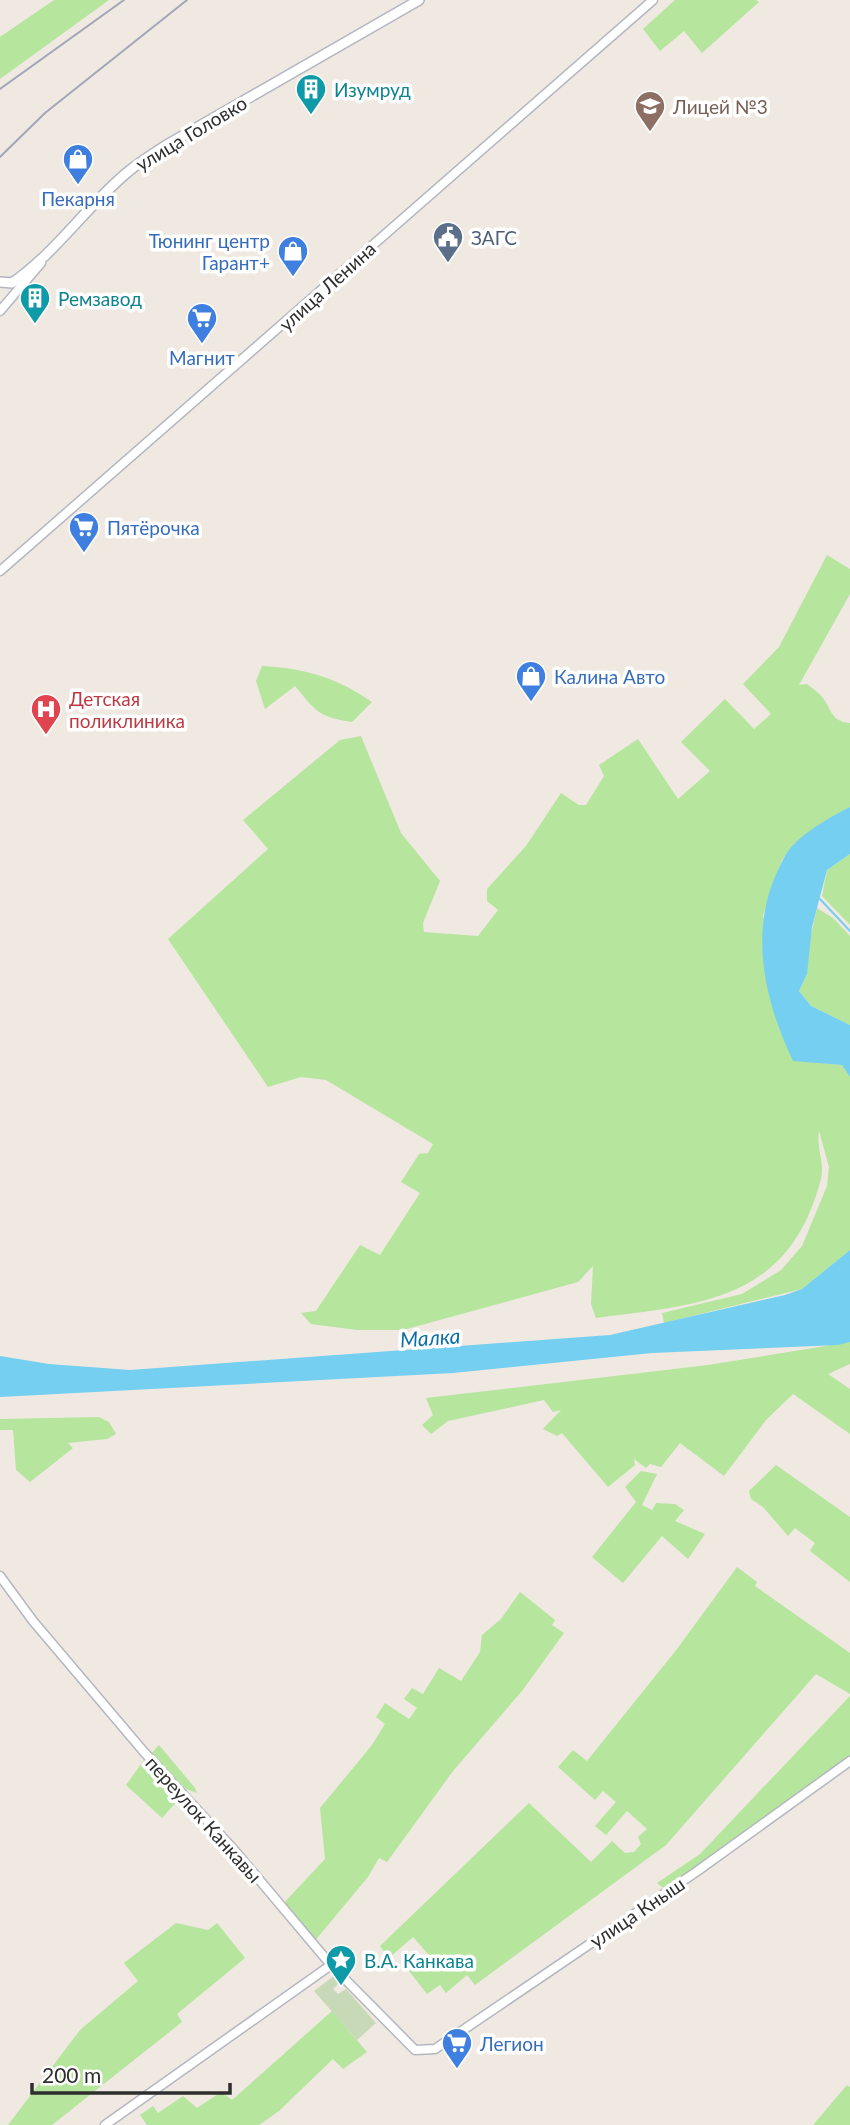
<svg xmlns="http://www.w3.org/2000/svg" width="850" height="2125" font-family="Lato,sans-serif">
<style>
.green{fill:#b6e59e}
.cemetery{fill:#c8d9b8}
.water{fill:#75cff0}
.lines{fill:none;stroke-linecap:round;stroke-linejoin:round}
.stream{stroke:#75cff0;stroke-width:2}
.tertiary-casing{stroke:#b4b7c1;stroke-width:11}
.secondary-casing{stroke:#b4b7c1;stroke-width:12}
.tertiary{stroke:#fff;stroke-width:8}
.secondary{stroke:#fff;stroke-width:9}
.rail{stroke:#a3a6b8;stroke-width:2}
.labels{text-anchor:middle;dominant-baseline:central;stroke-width:7;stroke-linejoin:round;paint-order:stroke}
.culture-label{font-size:19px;fill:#0d838f;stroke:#fff;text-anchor:start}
.education-label{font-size:19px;fill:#785e54;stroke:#fff;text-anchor:start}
.street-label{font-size:19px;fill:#2e2e2e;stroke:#fff}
.shop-label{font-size:19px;fill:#366cbe;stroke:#fff;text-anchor:start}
.service-label{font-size:19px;fill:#4e5e75;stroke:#fff;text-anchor:start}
.health-label{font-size:19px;fill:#be3a42;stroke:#fff;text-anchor:start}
.water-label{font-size:21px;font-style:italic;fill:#0d6fa3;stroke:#fff}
</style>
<rect width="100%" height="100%" fill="#efe9e1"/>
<!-- green -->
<g class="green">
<polygon points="54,0 109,0 0,79 0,37"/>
<polygon points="675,0 756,0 759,2 702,53 684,31 660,51 643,29"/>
<path d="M827 555 850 569V594L799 685 807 684C813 689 821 694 825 701 832 713 834 722 850 723V807L795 843 782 860 763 915 793 1060 842 1065 850 1077V1250L802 1289 664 1323 662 1313 742 1294 781 1270 802 1246 827 1186 829 1167 819 1131C816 1147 825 1164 821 1179 789 1300 705 1304 596 1318L591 1304 593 1266 578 1282 403 1330H357L311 1324 301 1313 316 1311 360 1245 380 1255 420 1193 401 1182 419 1154 428 1153 433 1144 326 1080 301 1077 268 1087 168 939 268 849 243 820 340 740 361 736 401 833 440 881 423 923 424 932 478 936 498 910 487 901V889L526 846 561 793 579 805H586L604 776 599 765 638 739 678 799 710 771 681 742 725 699 754 729 771 714 743 684 779 647Z"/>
<path d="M262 666C304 668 338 678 372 702L352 722C318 717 316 711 295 686L265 709 256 681Z"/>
<polygon points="850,854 850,925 822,896 827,870"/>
<polygon points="817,908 833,918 850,936 850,1025 811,1006 799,991 807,974 807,952"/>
<polygon points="850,1342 850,1364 828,1374 850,1389 850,1434 793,1394 766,1420 724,1476 680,1443 661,1467 650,1464 646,1468 634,1459 635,1465 608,1487 562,1433 557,1436 543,1429 561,1410 553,1412 544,1400 448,1421 431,1434 422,1425 433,1415 426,1398 708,1365"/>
<polygon points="99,1417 109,1422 116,1434 107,1439 68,1443 73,1448 30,1482 16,1470 13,1430 0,1430 0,1419"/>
<polygon points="776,1465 850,1517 850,1582 810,1551 815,1543 795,1528 788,1536 763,1507 751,1499 749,1491"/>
<polygon points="641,1471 657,1474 642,1505 652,1510 656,1503 675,1504 684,1510 675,1521 705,1534 688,1559 662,1536 623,1583 592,1557 636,1502 625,1487"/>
<polygon points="737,1567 757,1582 755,1586 850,1653 850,1694 816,1674 666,1845 475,1985 467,1975 446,1993 440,1985 427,1994 409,1971 428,1954 413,1937 389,1958 380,1946 529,1803 591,1862 612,1841 625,1853 634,1852 641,1844 638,1837 647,1829 627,1811 606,1835 595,1826 616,1802 603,1791 595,1800 558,1767 573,1750 587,1761 677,1649"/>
<polygon points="520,1592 555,1620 552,1625 564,1633 522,1691 453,1771 387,1862 379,1858 368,1877 313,1943 281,1906 325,1859 320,1808 372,1745 385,1724 376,1717 385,1703 409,1719 417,1708 404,1699 412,1688 423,1694 439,1668 461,1681 480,1652 482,1635 501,1619"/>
<polygon points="850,1696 850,1761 667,1891 657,1883 700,1854"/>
<polygon points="159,1745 195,1788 197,1793 186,1789 151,1754"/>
<polygon points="144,1760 180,1798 162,1818 126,1785"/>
<polygon points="176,1923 208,1930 217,1923 245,1958 177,2014 182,2022 52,2125 8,2125 80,2030 138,1981 124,1963"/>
<polygon points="332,2011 367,2052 343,2069 333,2059 279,2111 259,2125 147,2125 140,2115 153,2106 158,2113 183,2096 197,2108 221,2092 232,2100"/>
<polygon points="847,2085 850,2087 850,2125 813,2125"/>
</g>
<!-- cemetery -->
<polygon class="cemetery" points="335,1975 340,1982 333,1989 338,1994 346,1989 376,2023 357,2040 314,1991"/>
<!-- water -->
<g class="water">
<path d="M850 807V854L827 870 812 927 807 974 799 991 811 1006 850 1025V1077L842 1065 793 1061C766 1004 750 939 774 879 780 866 785 852 796 842 810 829 832 816 850 807Z"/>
<polygon points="850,1250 850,1342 838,1345 652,1353 453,1373 0,1397 0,1356 49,1364 130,1370 610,1335 785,1295 802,1289"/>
</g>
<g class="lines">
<!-- stream -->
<polyline class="stream" points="820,899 850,931"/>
<!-- tertiary casing -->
<g class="tertiary-casing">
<g id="tertiary">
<polyline points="0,311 41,263"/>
<polyline points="0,571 653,0"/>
<polyline points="0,1576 33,1621 144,1752 235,1851 331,1965 415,2050 435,2049 696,1872 850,1761"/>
<polyline points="105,2125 331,1965"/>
</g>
</g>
<!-- secondary casing -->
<g class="secondary-casing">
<path id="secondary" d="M0 282 12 283C57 252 87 205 129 171 140 162 153 154 165 146L419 0"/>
</g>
<!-- tertiary -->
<use href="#tertiary" class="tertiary"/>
<!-- secondary -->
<use href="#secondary" class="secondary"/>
<!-- rail -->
<g class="rail">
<polyline points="0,89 124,0"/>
<polyline points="0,157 45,113 187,0"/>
</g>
</g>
<!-- icons -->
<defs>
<g id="building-pin" transform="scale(1.575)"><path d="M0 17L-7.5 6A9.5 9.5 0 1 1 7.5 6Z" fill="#0f9aa8" stroke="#fff"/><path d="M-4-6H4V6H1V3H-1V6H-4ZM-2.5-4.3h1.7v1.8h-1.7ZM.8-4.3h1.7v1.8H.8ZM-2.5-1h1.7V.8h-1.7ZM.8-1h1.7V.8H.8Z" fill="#fff"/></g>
<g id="school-pin" transform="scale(1.575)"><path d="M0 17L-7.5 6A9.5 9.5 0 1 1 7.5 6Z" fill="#8d6e63" stroke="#fff"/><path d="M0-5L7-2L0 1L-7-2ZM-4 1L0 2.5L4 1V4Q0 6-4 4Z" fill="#fff"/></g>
<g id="shop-pin" transform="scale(1.575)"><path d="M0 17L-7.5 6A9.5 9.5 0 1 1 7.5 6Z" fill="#3f7fe0" stroke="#fff"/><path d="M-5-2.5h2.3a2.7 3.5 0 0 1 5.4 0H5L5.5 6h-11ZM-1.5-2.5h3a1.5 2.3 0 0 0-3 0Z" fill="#fff"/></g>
<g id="civic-pin" transform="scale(1.575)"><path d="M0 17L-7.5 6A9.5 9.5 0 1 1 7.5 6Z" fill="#5c6f8a" stroke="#fff"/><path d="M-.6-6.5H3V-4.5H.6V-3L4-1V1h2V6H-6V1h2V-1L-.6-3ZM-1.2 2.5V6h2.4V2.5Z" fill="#fff"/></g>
<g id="supermarket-pin" transform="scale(1.575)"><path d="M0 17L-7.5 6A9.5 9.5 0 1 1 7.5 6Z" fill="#3f7fe0" stroke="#fff"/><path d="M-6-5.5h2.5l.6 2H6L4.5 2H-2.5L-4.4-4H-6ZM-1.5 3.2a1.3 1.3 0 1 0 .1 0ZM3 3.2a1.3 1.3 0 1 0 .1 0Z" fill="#fff"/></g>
<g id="hospital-pin" transform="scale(1.575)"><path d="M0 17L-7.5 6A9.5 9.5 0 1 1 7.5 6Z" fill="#e0444e" stroke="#fff"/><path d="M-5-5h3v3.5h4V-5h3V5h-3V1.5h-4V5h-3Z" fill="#fff"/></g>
<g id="sight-pin" transform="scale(1.575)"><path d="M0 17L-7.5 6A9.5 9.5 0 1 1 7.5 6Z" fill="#0f9aa8" stroke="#fff"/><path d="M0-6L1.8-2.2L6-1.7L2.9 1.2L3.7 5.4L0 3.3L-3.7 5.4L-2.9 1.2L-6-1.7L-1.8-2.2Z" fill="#fff"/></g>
</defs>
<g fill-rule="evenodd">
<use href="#building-pin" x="311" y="89"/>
<use href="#school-pin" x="650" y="106"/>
<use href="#shop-pin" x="78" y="159"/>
<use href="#civic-pin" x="448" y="237"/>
<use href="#shop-pin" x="293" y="251"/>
<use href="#building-pin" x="35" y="298"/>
<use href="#supermarket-pin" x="202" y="318"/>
<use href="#supermarket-pin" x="84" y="527"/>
<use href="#shop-pin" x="531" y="676"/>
<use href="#hospital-pin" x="46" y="709"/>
<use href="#sight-pin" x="341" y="1960"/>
<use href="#supermarket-pin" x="457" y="2043"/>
</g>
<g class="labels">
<!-- culture labels -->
<g class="culture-label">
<text x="334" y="89">Изумруд</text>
<text x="58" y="298">Ремзавод</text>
<text x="364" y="1960">В.А. Канкава</text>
</g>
<!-- education labels -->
<g class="education-label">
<text x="673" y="106">Лицей №3</text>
</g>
<!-- street labels -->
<g class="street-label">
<text transform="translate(191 133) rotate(-31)">улица Головко</text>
<text transform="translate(327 286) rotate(-42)">улица Ленина</text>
<text transform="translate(204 1819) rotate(48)">переулок Канкавы</text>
<text transform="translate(637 1912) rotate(-34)">улица Кныш</text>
</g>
<!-- shop labels -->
<g class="shop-label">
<text x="78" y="198" text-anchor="middle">Пекарня</text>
<text x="270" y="240" text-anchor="end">Тюнинг центр<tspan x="270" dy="22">Гарант+</tspan></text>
<text x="202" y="357" text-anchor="middle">Магнит</text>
<text x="107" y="527">Пятёрочка</text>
<text x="554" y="676">Калина Авто</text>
<text x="480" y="2043">Легион</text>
</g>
<!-- service labels -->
<g class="service-label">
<text x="471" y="237">ЗАГС</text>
</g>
<!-- health labels -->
<g class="health-label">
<text x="69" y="698">Детская<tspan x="69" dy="22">поликлиника</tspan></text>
</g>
<!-- water labels -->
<g class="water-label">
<text transform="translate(430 1337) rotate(-4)">Малка</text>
</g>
</g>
<!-- scale -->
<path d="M32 2083v10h198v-10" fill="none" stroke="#2e2e2e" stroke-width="3.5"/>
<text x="42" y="2083" font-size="21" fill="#2e2e2e" stroke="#ffffff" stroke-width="5" paint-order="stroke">200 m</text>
</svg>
